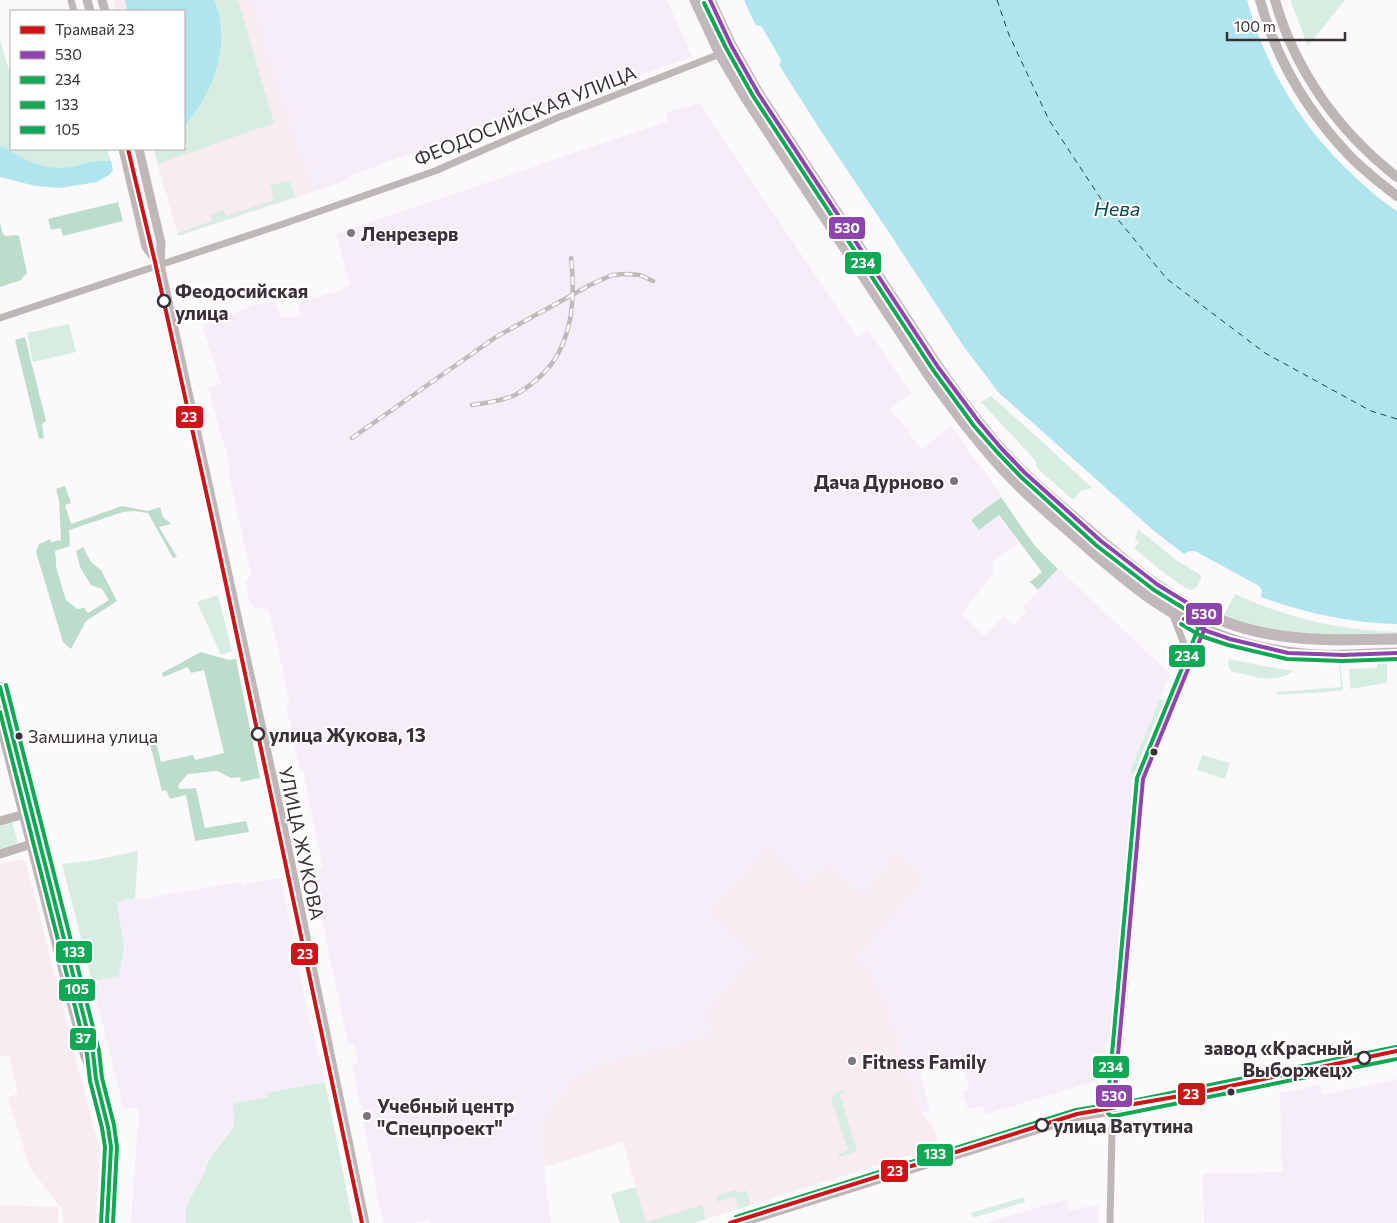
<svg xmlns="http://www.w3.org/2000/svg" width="1397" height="1223" font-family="Commissioner,sans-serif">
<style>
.commercial{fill:#f8ecf2}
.industrial{fill:#f3eef8}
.green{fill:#d7ede2}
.forest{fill:#bdddcc}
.water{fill:#b0e5ee}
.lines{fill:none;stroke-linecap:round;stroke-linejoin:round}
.ferry{stroke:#074e57;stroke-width:1;stroke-dasharray:6 5;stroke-linecap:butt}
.minor{stroke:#bfb7b5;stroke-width:7}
.tertiary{stroke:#bfb7b5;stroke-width:9}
.secondary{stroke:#beb6b5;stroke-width:10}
.primary{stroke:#c0b8b9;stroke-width:11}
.rail-casing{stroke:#c0babb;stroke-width:4.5}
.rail{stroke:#fff;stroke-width:2.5;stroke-dasharray:8;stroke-linecap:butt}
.bus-1-casing{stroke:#fff;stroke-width:8}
.bus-2-casing{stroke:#fff;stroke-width:8}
.bus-3-casing{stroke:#fff;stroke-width:8}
.bus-4-casing{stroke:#fff;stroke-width:8}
.bus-5-casing{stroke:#fff;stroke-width:8}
.bus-1{stroke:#8e44ad;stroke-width:4}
.bus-2{stroke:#10a855;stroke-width:4}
.bus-3{stroke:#10a855;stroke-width:4}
.bus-4{stroke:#10a855;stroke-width:4}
.bus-5{stroke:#10a855;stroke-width:4}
.tram-1-casing{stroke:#fff;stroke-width:8}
.tram-1{stroke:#ce1417;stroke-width:4}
.poi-dot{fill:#7d767c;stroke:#fff;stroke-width:2}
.stop-dot{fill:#fff;stroke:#393038;stroke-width:2.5}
.bus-dot{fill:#393038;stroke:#fff;stroke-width:2}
.labels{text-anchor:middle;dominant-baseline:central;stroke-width:4;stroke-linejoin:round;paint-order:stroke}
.bus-label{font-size:18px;fill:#393038;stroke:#fff;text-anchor:start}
.street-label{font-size:19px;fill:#393038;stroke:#fff}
.poi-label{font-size:19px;font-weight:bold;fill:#393038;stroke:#fff;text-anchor:start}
.stop-label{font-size:19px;font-weight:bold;fill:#393038;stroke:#fff;text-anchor:start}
.water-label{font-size:20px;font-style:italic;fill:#074e57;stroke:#fff}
.line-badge{stroke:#fff;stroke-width:2}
.badge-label{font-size:14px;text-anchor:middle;font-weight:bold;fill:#fff}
</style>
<rect width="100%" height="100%" fill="#fbf9fb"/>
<!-- commercial -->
<g class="commercial">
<polygon points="113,0 252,0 313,192 178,236 153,149 184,149 184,11 116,11"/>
<polygon points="766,847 826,863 863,893 897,852 925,879 857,958 872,974 885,999 921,1112 934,1129 939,1146 706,1219 702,1205 646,1222 623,1142 545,1167 541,1125 558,1098 571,1083 576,1077 602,1063 701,1038 709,1034 702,1015 709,910"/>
<polygon points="20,859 26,862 99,1149 96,1223 63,1223 62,1209 30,1168 8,1098 18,1093 9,1055 0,1057 0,865"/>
<polygon points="0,1205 59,1207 58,1223 0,1223"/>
</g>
<!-- industrial -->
<g class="industrial">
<polygon points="252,0 667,0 692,57 390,161 347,177 348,180 313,192"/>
<polygon points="699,103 857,337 868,330 911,394 889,409 910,432 908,434 922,449 951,426 1002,496 970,520 979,530 998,516 1018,543 993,562 993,573 962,614 984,636 1004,616 1014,625 1027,611 1023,607 1059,569 1170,674 1132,767 1131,774 1136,774 1111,1043 1106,1043 1103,1079 986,1114 983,1106 968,1109 962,1092 970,1089 960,1056 919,1069 930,1111 922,1113 885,999 872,974 857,958 925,879 897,852 863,894 826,863 805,885 766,847 709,910 756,955 702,1015 711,1025 709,1034 701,1038 602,1063 576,1077 571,1083 558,1098 541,1125 546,1185 551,1223 430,1223 429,1220 414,1223 383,1223 352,1064 358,1063 354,1043 348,1044 315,886 310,886 307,873 321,870 321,868 323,867 303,771 300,771 286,706 290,705 269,609 257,608 250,604 245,580 251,575 229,473 229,463 208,388 221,384 202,325 249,308 249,306 275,301 276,307 282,318 300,316 297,303 339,291 350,285 336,234 668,121 666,113"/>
<polygon points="281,878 305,1000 325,1082 268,1093 268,1097 234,1121 228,1134 213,1152 206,1164 206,1170 186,1205 186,1223 131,1223 139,1107 124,1109 92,981 119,975 124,945 117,902 125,899 135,899 136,900 242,882 242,885"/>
<polygon points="1397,1079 1397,1223 1204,1223 1203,1174 1282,1172 1280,1093 1320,1085 1323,1095"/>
<polygon points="1067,1199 1069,1210 1098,1205 1098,1223 985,1223"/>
</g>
<!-- green -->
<g class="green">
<polygon points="214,0 238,0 274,123 158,164 154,149 184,149 184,127 201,103 216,72 221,52 222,33 220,17"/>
<polygon points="1290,0 1345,0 1308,46"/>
<path d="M0 40 11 77V149H107L111 161C96 159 83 165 69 167 42 171 22 159 0 145Z"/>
<polygon points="285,181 291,183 295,197 178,236 177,233 212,221 211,214 224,210 226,216 274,200 270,184 277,184"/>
<polygon points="69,324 76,352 33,362 27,333"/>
<polygon points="991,396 1048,447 1092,488 1081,491 1073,500 1037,468 1035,460 981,402"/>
<polygon points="1138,529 1176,560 1202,576 1197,587 1191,590 1187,589 1159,569 1134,548 1139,542 1135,539"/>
<path d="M1235 594C1286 618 1341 630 1397 632V636H1361L1278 632 1223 617Z"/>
<polygon points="218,595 232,651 221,655 197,602"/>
<path d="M1229 659 1263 666 1294 671C1272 685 1254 676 1231 671L1228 666Z"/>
<polygon points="1283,659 1339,661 1340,662 1343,690 1327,692 1277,695 1277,692 1341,687 1339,664 1298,663 1283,661"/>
<polygon points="1387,659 1387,683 1350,689 1349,669 1377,668 1377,663 1348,663 1348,660"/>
<polygon points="1160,699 1164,701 1136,768 1136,774 1131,774 1132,767"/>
<polygon points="1202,755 1230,763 1225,779 1197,770"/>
<polygon points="12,822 18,843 0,849 0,826"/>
<polygon points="138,851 135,899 125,899 117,903 124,946 119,976 92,981 62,864 95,860"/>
<path d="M325 1082 353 1223H186V1206L206 1170C208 1150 232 1139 234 1121 235 1116 233 1109 233 1104L268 1097 267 1093Z"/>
<polygon points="843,1090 844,1093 840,1095 857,1151 839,1157 838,1154 848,1150 831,1098 837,1092"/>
<polygon points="636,1187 646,1222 702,1205 706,1219 694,1223 620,1223 611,1194"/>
<polygon points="735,1190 737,1193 746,1190 750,1205 739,1209 735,1196 718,1202 716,1196"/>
<polygon points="1024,1197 1025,1202 973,1218 971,1213"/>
</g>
<!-- forest -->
<g class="forest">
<polygon points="118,202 123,221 63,236 61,228 51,230 48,219"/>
<polygon points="0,223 3,234 5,236 17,235 19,236 27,273 21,280 0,287"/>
<polygon points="25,337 46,421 42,424 44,438 39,439 15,340"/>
<polygon points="65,486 71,503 65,505 71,524 122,506 148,511 160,507 163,517 171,524 159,527 177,557 173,558 148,513 133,511 123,512 69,530 70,546 55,551 56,560 56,567 66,600 77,609 84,608 88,613 109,600 102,589 91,585 80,567 76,551 83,547 91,562 101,570 117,601 86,621 71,649 63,642 36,552 39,544 50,539 51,542 61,540 59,500 56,489"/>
<polygon points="1001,497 1027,535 1036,547 1058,569 1038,590 1030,582 1042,572 999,515 979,530 971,520"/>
<polygon points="201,652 229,660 236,659 260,778 241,782 240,777 231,778 217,771 188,774 178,785 179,789 196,788 205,828 246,821 249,832 195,841 186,795 170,799 166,790 162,791 150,744 156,742 161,762 193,755 195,760 224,753 204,670 191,673 188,667 163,677 162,673"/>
</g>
<!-- water -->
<g class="water">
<path d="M125 0H214C216 6 219 12 220 19 227 58 209 97 184 127V11H127Z"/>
<path d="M744 0H1247C1265 66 1300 125 1350 172 1364 186 1380 200 1397 211V624C1350 623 1305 613 1261 597L1262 590 1259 586 1195 551H1190L1184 554 1154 531 1033 423 998 392 990 381 964 347 892 237 821 131 779 65 781 62V60L762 27 758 25 756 26Z"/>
<path d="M0 145C22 158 42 171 69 167 83 165 96 159 111 161L113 170 109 175 97 182 60 188 35 186 0 177Z"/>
</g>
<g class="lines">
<!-- ferry -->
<polyline class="ferry" points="997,0 1009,35 1049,120 1101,199 1167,279 1265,353 1371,411 1397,419"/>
<!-- minor -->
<g class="minor">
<polyline points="71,0 74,11"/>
<polyline points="0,318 283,224 435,171 557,118 720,54"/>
<polyline points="1172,613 1184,644 1184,651 1180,664 1184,678"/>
<polyline points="1110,1223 1112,1131 1143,779 1204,630 1204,613"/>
</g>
<!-- tertiary -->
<g class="tertiary">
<polyline points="87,0 90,11"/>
<polyline points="102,0 105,11"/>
<polyline points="123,149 146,247 160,265"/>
<polyline points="139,149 161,243 160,265 281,816 365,1223"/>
<polyline points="0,821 29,813"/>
<polyline points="0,854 38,842"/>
</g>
<!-- secondary -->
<g class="secondary">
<path d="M1260 0C1276 58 1307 111 1348 154 1363 170 1380 183 1397 196"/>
<path d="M1275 0C1295 71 1339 132 1397 177"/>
<polyline points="0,687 93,1053 96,1079 108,1127 111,1147 107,1223"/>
<polyline points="0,721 85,1055 92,1071"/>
<polyline points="738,1223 1078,1116 1133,1107 1397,1053"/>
</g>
<!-- primary -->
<g class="primary">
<path d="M695 0 720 54 744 95 928 374C954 411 981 447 1013 480 1037 505 1064 526 1089 549 1132 586 1173 621 1228 638 1247 645 1268 649 1287 652 1321 658 1362 654 1397 653"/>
<path d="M710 0 731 45 758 93 938 367C964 404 991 441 1024 473 1045 493 1068 512 1090 531 1132 567 1175 604 1228 623 1283 643 1340 640 1397 639"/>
</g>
<!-- rail casing -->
<g class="rail-casing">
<g id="rail">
<path d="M472 405C486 403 500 401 513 396 521 392 528 387 535 381 572 352 576 302 571 258"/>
<polyline points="352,438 496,337 590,285 612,275 626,274 640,275 653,281"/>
</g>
</g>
<!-- rail -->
<use href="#rail" class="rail"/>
<!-- bus-1 casing -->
<g class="bus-1-casing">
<g id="bus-1">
<polyline points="710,0 731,45 758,93 938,367 979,422 1001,448 1025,473 1101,541 1158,585 1204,613 1204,630 1143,779 1113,1110 1397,1053"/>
<polyline points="1184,619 1204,630 1230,639 1288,653 1343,655 1397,653"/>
</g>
</g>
<!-- bus-2 casing -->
<g class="bus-2-casing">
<g id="bus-2">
<path d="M704 3 726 48 753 96 933 370 974 426 997 452 1021 477 1097 546 1154 590 1198 617V629L1137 778 1107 1109C1107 1114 1110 1116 1114 1116L1397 1059"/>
<polyline points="1181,624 1201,636 1228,645 1287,659 1343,661 1397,659"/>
</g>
</g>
<!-- bus-3 casing -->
<g class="bus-3-casing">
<g id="bus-3">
<polyline points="6,685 99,1051 102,1078 114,1125 117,1147 113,1223"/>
<polyline points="736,1217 1076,1110 1132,1101 1396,1047"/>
</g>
</g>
<!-- bus-4 casing -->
<g class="bus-4-casing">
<polyline id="bus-4" points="0,687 93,1053 96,1079 108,1127 111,1147 107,1223"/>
</g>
<!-- bus-5 casing -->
<g class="bus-5-casing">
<polyline id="bus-5" points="0,712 87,1054 90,1081 102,1128 105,1147 101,1223"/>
</g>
<!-- bus-1 -->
<use href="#bus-1" class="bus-1"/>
<!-- bus-2 -->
<use href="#bus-2" class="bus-2"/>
<!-- bus-3 -->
<use href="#bus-3" class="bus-3"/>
<!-- bus-4 -->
<use href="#bus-4" class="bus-4"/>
<!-- bus-5 -->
<use href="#bus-5" class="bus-5"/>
<!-- tram-1 casing -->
<g class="tram-1-casing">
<g id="tram-1">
<polyline points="128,149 155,262 211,514 362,1223"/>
<polyline points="730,1223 1077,1114 1197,1093 1397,1051"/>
</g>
</g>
<!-- tram-1 -->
<use href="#tram-1" class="tram-1"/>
</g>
<!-- markers -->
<g class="poi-dot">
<circle cx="351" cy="233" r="5"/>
<circle cx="954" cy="481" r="5"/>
<circle cx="852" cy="1061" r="5"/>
<circle cx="367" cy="1116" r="5"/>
</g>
<g class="stop-dot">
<circle cx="164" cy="301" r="6"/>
<circle cx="258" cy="734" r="6"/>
<circle cx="1364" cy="1058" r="6"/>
<circle cx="1042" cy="1125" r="6"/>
</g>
<g class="bus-dot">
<circle cx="19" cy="736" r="4.5"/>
<circle cx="1154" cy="752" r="4.5"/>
<circle cx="1231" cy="1092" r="4.5"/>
</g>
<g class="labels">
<!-- bus labels -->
<g class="bus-label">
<text x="28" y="736">Замшина улица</text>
</g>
<!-- street labels -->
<g class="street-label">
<text transform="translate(525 115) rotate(-22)">ФЕОДОСИЙСКАЯ УЛИЦА</text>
<text transform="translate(302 843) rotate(78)">УЛИЦА ЖУКОВА</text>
</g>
<!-- poi labels -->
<g class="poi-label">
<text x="361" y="233">Ленрезерв</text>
<text x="944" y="481" text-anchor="end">Дача Дурново</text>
<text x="862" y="1061">Fitness Family</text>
<text x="377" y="1105">Учебный центр<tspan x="377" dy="22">"Спецпроект"</tspan></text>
</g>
<!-- stop labels -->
<g class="stop-label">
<text x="175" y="290">Феодосийская<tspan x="175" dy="22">улица</tspan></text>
<text x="269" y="734">улица Жукова, 13</text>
<text x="1353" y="1047" text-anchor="end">завод «Красный<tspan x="1353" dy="22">Выборжец»</tspan></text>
<text x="1053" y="1125">улица Ватутина</text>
</g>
<!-- water labels -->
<g class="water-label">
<text x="1117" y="208">Нева</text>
</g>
</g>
<g class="line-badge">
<rect x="828" y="216" width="38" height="24" rx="5" fill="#8e44ad"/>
<rect x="844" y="251" width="38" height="24" rx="5" fill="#10a855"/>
<rect x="175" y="405" width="29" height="24" rx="5" fill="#ce1417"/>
<rect x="1185" y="602" width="38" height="24" rx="5" fill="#8e44ad"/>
<rect x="1168" y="644" width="38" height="24" rx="5" fill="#10a855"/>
<rect x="55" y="940" width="38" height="24" rx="5" fill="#10a855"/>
<rect x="290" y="942" width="29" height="24" rx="5" fill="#ce1417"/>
<rect x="58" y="978" width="38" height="24" rx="5" fill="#10a855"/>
<rect x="69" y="1027" width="28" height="24" rx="5" fill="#10a855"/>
<rect x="1092" y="1055" width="38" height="24" rx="5" fill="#10a855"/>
<rect x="1177" y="1082" width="29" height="24" rx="5" fill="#ce1417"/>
<rect x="1095" y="1084" width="38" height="24" rx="5" fill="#8e44ad"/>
<rect x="916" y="1143" width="38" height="24" rx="5" fill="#10a855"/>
<rect x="880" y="1159" width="29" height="24" rx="5" fill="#ce1417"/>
</g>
<g class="badge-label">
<text x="847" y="233">530</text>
<text x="863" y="268">234</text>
<text x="189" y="422">23</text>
<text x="1204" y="619">530</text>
<text x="1187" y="661">234</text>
<text x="74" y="957">133</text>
<text x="305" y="959">23</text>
<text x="77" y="994">105</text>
<text x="83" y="1043">37</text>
<text x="1111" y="1072">234</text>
<text x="1191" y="1099">23</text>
<text x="1114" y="1101">530</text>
<text x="935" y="1159">133</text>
<text x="895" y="1176">23</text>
</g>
<!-- legend -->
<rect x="10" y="10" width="175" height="140" fill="#ffffff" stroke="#b0acaf"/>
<rect x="20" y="26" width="25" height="8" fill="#ce1417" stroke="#b0acaf"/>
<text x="55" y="35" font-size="15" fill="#393038">Трамвай 23</text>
<rect x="20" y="51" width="25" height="8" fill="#8e44ad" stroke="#b0acaf"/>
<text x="55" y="60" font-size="15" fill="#393038">530</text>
<rect x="20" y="76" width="25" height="8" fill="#10a855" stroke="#b0acaf"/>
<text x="55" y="85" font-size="15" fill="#393038">234</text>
<rect x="20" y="101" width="25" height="8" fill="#10a855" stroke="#b0acaf"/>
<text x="55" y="110" font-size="15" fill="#393038">133</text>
<rect x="20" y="126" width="25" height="8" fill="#10a855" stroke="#b0acaf"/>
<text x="55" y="135" font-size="15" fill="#393038">105</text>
<!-- scale -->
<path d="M1227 32v8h118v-8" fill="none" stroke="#393038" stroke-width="2.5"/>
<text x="1234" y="32" font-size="15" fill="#393038" stroke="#ffffff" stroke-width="4" paint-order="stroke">100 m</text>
</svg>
